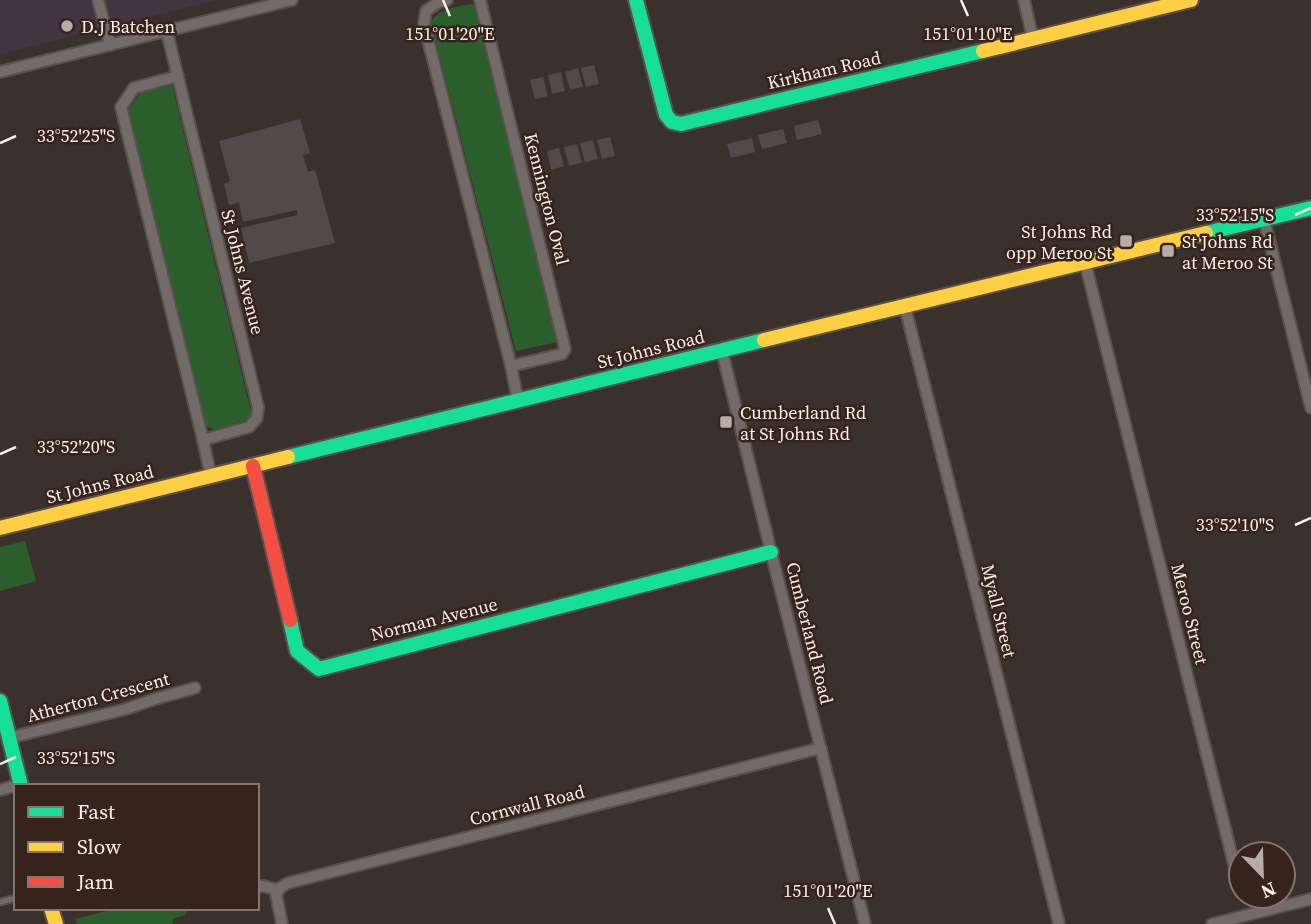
<svg xmlns="http://www.w3.org/2000/svg" width="1311" height="924" font-family="'Source Serif 4',serif">
<style>
.industrial{fill:#423441}
.green{fill:#2a5f2b}
.building{fill:#524949}
.lines{fill:none;stroke-linecap:round;stroke-linejoin:round}
.lane-casing{stroke:#5a504c;stroke-width:9}
.street-casing{stroke:#5a504c;stroke-width:14}
.fast-casing{stroke:#5a504c;stroke-width:18}
.slow-casing{stroke:#5a504c;stroke-width:18}
.jam-casing{stroke:#5a504c;stroke-width:18}
.lane{stroke:#736b67;stroke-width:5}
.street{stroke:#736b67;stroke-width:10}
.fast{stroke:#16e098;stroke-width:14}
.slow{stroke:#ffcf43;stroke-width:14}
.jam{stroke:#f24e42;stroke-width:14}
.ticks{fill:none;stroke:#fbeee9;stroke-width:2.5}
.poi-dot{fill:#b8aca7;stroke:#36241c;stroke-width:2.5}
.labels{text-anchor:middle;dominant-baseline:central;stroke-width:5;stroke-linejoin:round;paint-order:stroke}
.poi-label{font-size:18px;fill:#fbeee9;stroke:#36241c;text-anchor:start}
.street-label{font-size:18px;fill:#fbeee9;stroke:#36241c}
.ticks-label{font-size:18px;text-anchor:middle;fill:#fbeee9;stroke:#36241c;stroke-width:5;stroke-linejoin:round;paint-order:stroke}
</style>
<rect width="100%" height="100%" fill="#3b312c"/>
<!-- industrial -->
<polygon class="industrial" points="0,0 216,0 0,54"/>
<!-- green -->
<g class="green">
<path d="M472 4 477 7 558 342 516 351 431 23C438 8 457 7 472 4Z"/>
<polygon points="172,85 250,408 251,415 246,420 215,430 206,426 128,110 140,93"/>
<polygon points="25,541 36,581 0,591 0,547"/>
<polygon points="119,908 189,908 185,915 172,919 173,924 77,924 75,919"/>
</g>
<!-- building -->
<g class="building">
<polygon points="594,65 599,84 586,87 581,68"/>
<polygon points="578,68 583,87 570,90 565,72"/>
<polygon points="561,72 565,91 552,94 548,75"/>
<polygon points="543,77 548,96 535,99 530,80"/>
<polygon points="300,119 310,153 303,155 308,172 315,170 335,243 249,263 241,228 297,215 297,210 243,222 239,203 229,205 224,184 230,181 219,141"/>
<polygon points="818,120 822,134 797,140 794,126"/>
<polygon points="783,129 787,143 762,149 758,135"/>
<polygon points="610,137 615,156 602,159 597,140"/>
<polygon points="752,138 755,152 731,158 727,144"/>
<polygon points="593,140 598,159 585,162 580,143"/>
<polygon points="577,144 582,163 569,166 564,147"/>
<polygon points="559,148 564,166 551,170 547,151"/>
</g>
<g class="lines">
<!-- lane casing -->
<g class="lane-casing">
<polyline id="lane" points="0,902 16,898"/>
</g>
<!-- street casing -->
<g class="street-casing">
<g id="street">
<polyline points="98,0 110,45"/>
<polyline points="447,0 437,3 426,11 424,24 511,366 518,401"/>
<polyline points="480,0 565,349 562,354 511,366"/>
<polyline points="1024,0 1033,39"/>
<polyline points="167,32 258,407 257,418 249,427 203,440"/>
<polyline points="0,72 292,0"/>
<polyline points="178,76 134,88 121,107 203,440 211,477"/>
<polyline points="1264,219 1311,408"/>
<polyline points="1085,262 1241,893"/>
<polyline points="905,307 1059,924"/>
<polyline points="722,351 771,552 865,924"/>
<polyline points="9,738 126,709 155,699 195,688"/>
<polyline points="0,790 21,784"/>
<polyline points="257,887 263,886 278,890"/>
<polyline points="282,924 276,894 281,887 288,883 821,748"/>
<polyline points="1212,924 1311,899"/>
</g>
</g>
<!-- fast casing -->
<g class="fast-casing">
<g id="fast">
<polyline points="636,0 666,115 672,122 681,124 983,51"/>
<polyline points="1206,233 1311,208"/>
<polyline points="288,457 764,340"/>
<polyline points="290,620 297,651 319,669 771,552"/>
<polyline points="0,701 21,786"/>
</g>
</g>
<!-- slow casing -->
<g class="slow-casing">
<g id="slow">
<polyline points="983,51 1191,0"/>
<polyline points="764,340 1206,233"/>
<polyline points="0,528 288,457"/>
<polyline points="51,908 56,924"/>
</g>
</g>
<!-- jam casing -->
<g class="jam-casing">
<polyline id="jam" points="253,466 290,620"/>
</g>
<!-- lane -->
<use href="#lane" class="lane"/>
<!-- street -->
<use href="#street" class="street"/>
<!-- fast -->
<use href="#fast" class="fast"/>
<!-- slow -->
<use href="#slow" class="slow"/>
<!-- jam -->
<use href="#jam" class="jam"/>
</g>
<!-- ticks -->
<path class="ticks" d="M443 0 450 16M961 0 968 16M0 143 16 136M1295 215 1311 208M0 454 16 447M1295 525 1311 518M0 764 16 757M828 908 835 924"/>
<!-- markers -->
<g class="poi-dot">
<circle cx="67" cy="26" r="7"/>
<rect x="1119" y="234" width="14" height="14" rx="3.5"/>
<rect x="1161" y="244" width="14" height="14" rx="3.5"/>
<rect x="719" y="415" width="14" height="14" rx="3.5"/>
</g>
<g class="labels">
<!-- poi labels -->
<g class="poi-label">
<text x="81" y="26">D.J Batchen</text>
<text x="1112" y="231" text-anchor="end">St Johns Rd<tspan x="1112" dy="21">opp Meroo St</tspan></text>
<text x="1182" y="241">St Johns Rd<tspan x="1182" dy="21">at Meroo St</tspan></text>
<text x="740" y="412">Cumberland Rd<tspan x="740" dy="21">at St Johns Rd</tspan></text>
</g>
<!-- street labels -->
<g class="street-label">
<text transform="translate(824 70) rotate(-13)">Kirkham Road</text>
<text transform="translate(547 199) rotate(76)">Kennington Oval</text>
<text transform="translate(243 272) rotate(76)">St Johns Avenue</text>
<text transform="translate(651 349) rotate(-14)">St Johns Road</text>
<text transform="translate(100 484) rotate(-14)">St Johns Road</text>
<text transform="translate(999 611) rotate(76)">Myall Street</text>
<text transform="translate(1190 614) rotate(76)">Meroo Street</text>
<text transform="translate(434 619) rotate(-14)">Norman Avenue</text>
<text transform="translate(810 633) rotate(76)">Cumberland Road</text>
<text transform="translate(98 697) rotate(-15)">Atherton Crescent</text>
<text transform="translate(527 805) rotate(-14)">Cornwall Road</text>
</g>
</g>
<g class="ticks-label">
<text x="450" y="40">151°01'20"E</text>
<text x="968" y="40">151°01'10"E</text>
<text x="76" y="142">33°52'25"S</text>
<text x="1235" y="221">33°52'15"S</text>
<text x="76" y="453">33°52'20"S</text>
<text x="1235" y="531">33°52'10"S</text>
<text x="76" y="764">33°52'15"S</text>
<text x="828" y="897">151°01'20"E</text>
</g>
<!-- legend -->
<rect x="14" y="784" width="245" height="126" fill="#36241c" stroke="#85756e" stroke-width="2"/>
<rect x="28" y="807" width="35" height="10" fill="#16e098" stroke="#85756e" stroke-width="2"/>
<text x="77" y="819" font-size="21" fill="#fbeee9">Fast</text>
<rect x="28" y="842" width="35" height="10" fill="#ffcf43" stroke="#85756e" stroke-width="2"/>
<text x="77" y="854" font-size="21" fill="#fbeee9">Slow</text>
<rect x="28" y="877" width="35" height="10" fill="#f24e42" stroke="#85756e" stroke-width="2"/>
<text x="77" y="889" font-size="21" fill="#fbeee9">Jam</text>
<!-- north arrow -->
<g transform="translate(1262 875) rotate(157)"><circle r="33" fill="#36241c" stroke="#85756e" stroke-width="2"/>
<path d="M0-5L12 26L0 18L-12 26Z" fill="#b8aca7"/>
<text y="-10" font-size="19" font-weight="bold" text-anchor="middle" fill="#fbeee9">N</text>
</g>
</svg>
